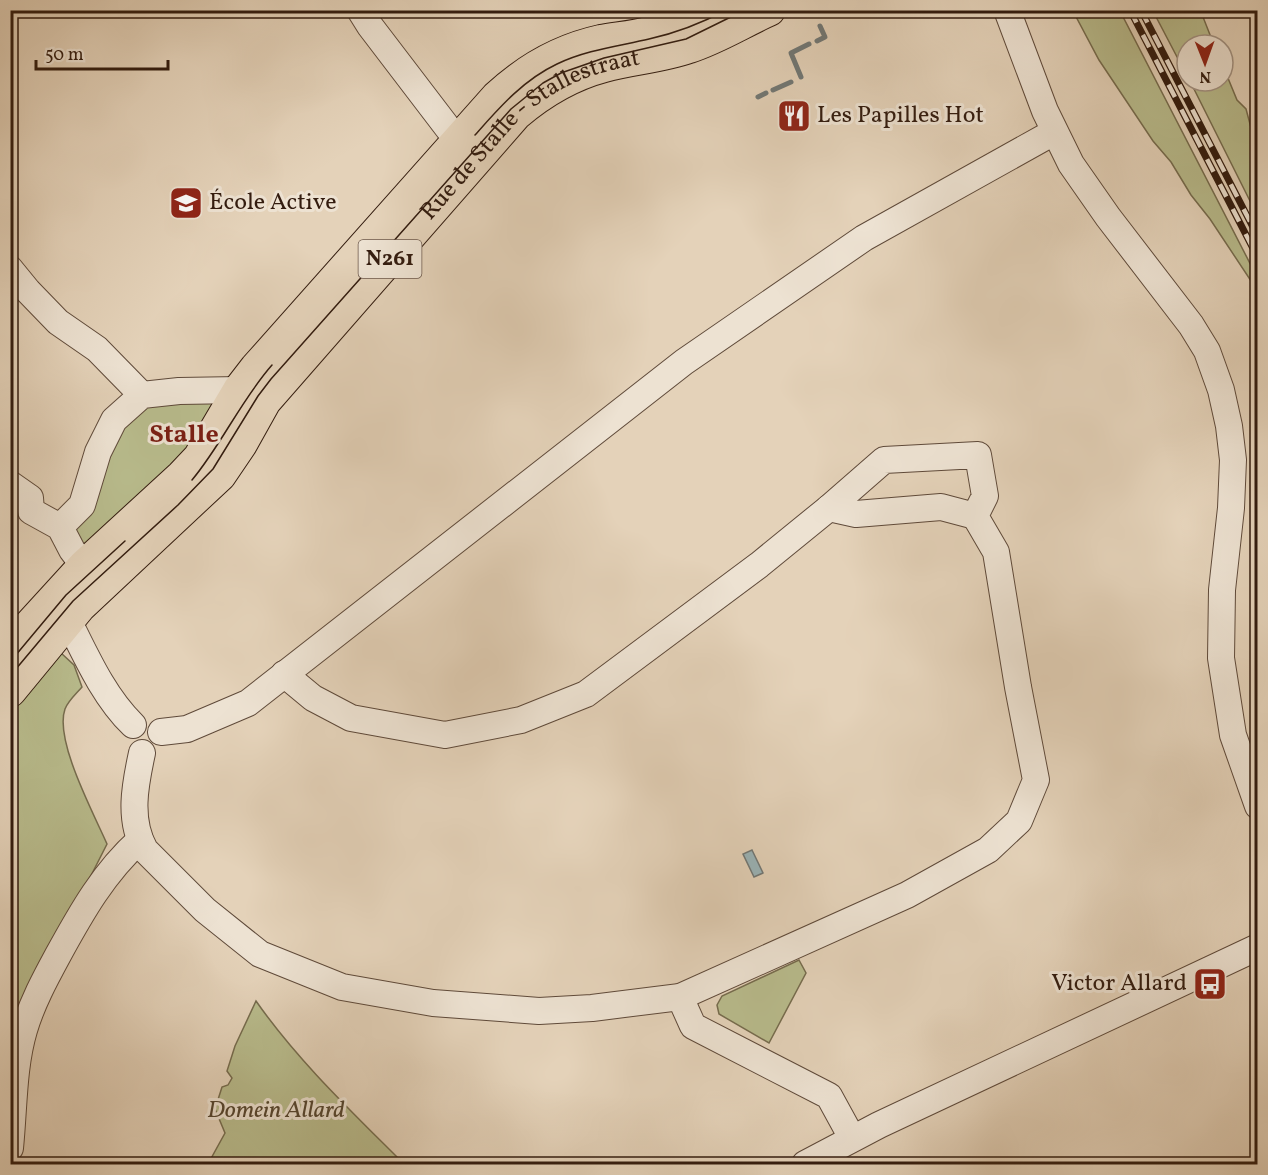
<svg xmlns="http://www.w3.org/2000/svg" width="1268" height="1175" font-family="Vollkorn,serif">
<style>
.green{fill:#b8bb8c;stroke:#766c4e;stroke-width:1.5}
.water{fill:#9ab5ba;stroke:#717876;stroke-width:1.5}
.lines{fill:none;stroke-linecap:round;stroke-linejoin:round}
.stream{stroke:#717876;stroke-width:5}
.minor-casing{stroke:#5f4a3a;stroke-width:28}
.major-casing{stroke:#331c0f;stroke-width:34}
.minor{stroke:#ede2d2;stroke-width:26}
.major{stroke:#e4d2b9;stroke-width:32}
.tram{stroke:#331c0f;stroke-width:1.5}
.rail-casing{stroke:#331c0f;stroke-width:7}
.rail{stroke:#ede2d2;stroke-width:4.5;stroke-dasharray:14;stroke-linecap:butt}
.labels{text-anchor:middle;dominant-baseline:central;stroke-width:6;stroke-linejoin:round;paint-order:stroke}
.shield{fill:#ede2d2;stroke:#6b574a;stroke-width:1.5}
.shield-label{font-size:22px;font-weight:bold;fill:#331c0f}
.poi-label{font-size:24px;fill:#331c0f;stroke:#ede2d2;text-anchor:start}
.street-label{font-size:24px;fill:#331c0f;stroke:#ede2d2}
.park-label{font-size:24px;font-style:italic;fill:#54442e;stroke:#ede2d2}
.neighbourhood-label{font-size:26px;font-weight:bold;fill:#7a1f14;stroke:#ede2d2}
</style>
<rect width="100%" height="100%" fill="#e4d2b9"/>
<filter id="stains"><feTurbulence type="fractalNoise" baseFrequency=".00333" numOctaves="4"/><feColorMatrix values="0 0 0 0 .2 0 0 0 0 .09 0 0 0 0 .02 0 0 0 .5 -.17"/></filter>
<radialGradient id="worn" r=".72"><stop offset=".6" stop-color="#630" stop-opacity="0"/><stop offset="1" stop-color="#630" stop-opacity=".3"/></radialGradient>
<!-- green -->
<g class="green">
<polygon points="1073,11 1120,11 1257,277 1257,290 1210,219 1191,195 1171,162 1153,141 1099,60"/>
<polygon points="1153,11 1206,11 1208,15 1203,17 1214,45 1187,45 1187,76"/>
<polygon points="1223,66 1237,100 1246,109 1257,150 1257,215 1190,81 1223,81"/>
<polygon points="222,394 194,457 87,544 81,543 71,527 116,433 152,403"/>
<path d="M61 653 74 665 82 687C76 694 68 701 65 709 54 740 94 814 107 844L70 917 11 1056V713Z"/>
<polygon points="799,960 806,973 769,1043 719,1014 717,1005 722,996"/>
<path d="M256 1001C298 1061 352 1112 404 1164H208L225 1133 215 1109 222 1087 228 1085 232 1078 227 1071 235 1046Z"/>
</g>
<!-- water -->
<polygon class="water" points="752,850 763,873 754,877 743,854"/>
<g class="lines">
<!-- stream -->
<g class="stream">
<polyline points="817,41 825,37 820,26"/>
<polyline points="801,77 791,53 809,44"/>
<polyline points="773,90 791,82"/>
<polyline points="758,97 766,93"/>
</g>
<!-- minor casing -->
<g class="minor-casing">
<g id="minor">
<polyline points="360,10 370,26 457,140"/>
<polyline points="1007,10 1045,111 1071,164 1108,217 1191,325 1207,351 1221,390 1229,426 1233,460 1231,508 1222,590 1221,658 1233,735 1258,806"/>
<polyline points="10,269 28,291 58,322 97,349 142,395"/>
<polyline points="10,484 30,498 31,511 60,527 72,550 84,566"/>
<polyline points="829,508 856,514 941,507 975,516"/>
<polyline points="60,527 82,505 98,452 114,420 142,395 179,391 239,390"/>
<path d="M68 620C86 656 104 697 133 725"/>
<polyline points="161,732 187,729 248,703 684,362 864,238 1054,132"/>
<path d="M142 753C135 785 128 820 145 850L205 910 260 954 342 987 433 1003 539 1011 592 1008 680 997 907 895 988 850 1019 821 1036 780 1018 687 996 552 975 516 985 496 978 455 884 460 829 508 759 565 586 694 521 720 445 735 351 718 313 698 284 674"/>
<polyline points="680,997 693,1026 829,1096 852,1138"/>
<path d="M10 1148C14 1109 13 1067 24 1030 32 1003 45 979 58 955 81 913 104 872 140 840"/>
<polyline points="805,1164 879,1125 1258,947"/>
</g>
</g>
<!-- major casing -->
<g class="major-casing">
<g id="major">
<path d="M10 647 84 566 182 476 199 458 239 390 256 368 497 97C527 69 560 50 601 41 617 38 634 37 651 32 670 27 688 18 706 10"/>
<path id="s1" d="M10 691 80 606 220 475 241 444 265 401 516 114C543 91 570 75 604 66 632 58 661 57 689 47 717 38 742 22 769 10"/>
</g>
</g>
<!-- minor -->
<use href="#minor" class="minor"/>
<!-- major -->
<use href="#major" class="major"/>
<!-- tram -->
<g class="tram">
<path d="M475 135C499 108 523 80 557 64 586 50 619 46 649 39 676 33 702 23 726 10"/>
<path d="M192 480C222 444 241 400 272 365"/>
<polyline points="10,662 66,595 125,541"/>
<polyline points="10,676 73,601 178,505 213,469 258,396 271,379 511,109 543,83 561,73 604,58 686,39 745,10"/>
</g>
<!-- rail casing -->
<g class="rail-casing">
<g id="rail">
<polyline points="1130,10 1258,258"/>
<polyline points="1141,10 1258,237"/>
</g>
</g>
<!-- rail -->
<use href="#rail" class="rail"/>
</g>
<!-- icons -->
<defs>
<g id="restaurant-square" transform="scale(1.725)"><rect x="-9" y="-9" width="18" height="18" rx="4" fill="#8f2418" stroke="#ede2d2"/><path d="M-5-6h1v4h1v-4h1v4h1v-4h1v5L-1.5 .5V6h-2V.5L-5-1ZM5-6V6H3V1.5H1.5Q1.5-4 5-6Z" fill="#fff"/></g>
<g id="school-square" transform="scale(1.725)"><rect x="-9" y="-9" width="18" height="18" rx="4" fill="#8f2418" stroke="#ede2d2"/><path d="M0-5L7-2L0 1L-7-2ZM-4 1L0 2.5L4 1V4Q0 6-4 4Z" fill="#fff"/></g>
<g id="bus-square" transform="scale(1.725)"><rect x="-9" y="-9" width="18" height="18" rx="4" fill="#8f2418" stroke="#ede2d2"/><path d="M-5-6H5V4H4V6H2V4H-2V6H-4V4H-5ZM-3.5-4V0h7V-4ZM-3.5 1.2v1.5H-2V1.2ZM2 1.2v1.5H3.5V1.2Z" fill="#fff"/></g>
</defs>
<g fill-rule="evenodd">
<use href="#restaurant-square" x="794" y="116"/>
<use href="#school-square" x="186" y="203"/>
<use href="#bus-square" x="1210" y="984"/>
</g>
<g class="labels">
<!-- shield labels -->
<rect class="shield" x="358.5" y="240" width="63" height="38" rx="4.5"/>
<g class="shield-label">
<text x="390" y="259">N261</text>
</g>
<!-- poi labels -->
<g class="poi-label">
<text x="817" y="116">Les Papilles Hot</text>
<text x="209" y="203">École Active</text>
<text x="1187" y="984" text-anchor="end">Victor Allard</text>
</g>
<!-- street labels -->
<g class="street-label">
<text stroke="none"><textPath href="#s1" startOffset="770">Rue de Stalle - Stallestraat</textPath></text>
</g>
<!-- park labels -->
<g class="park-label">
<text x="276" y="1111">Domein Allard</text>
</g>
<!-- neighbourhood labels -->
<g class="neighbourhood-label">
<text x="184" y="435">Stalle</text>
</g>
</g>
<!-- margin -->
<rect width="1268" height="1175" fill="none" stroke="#e4d2b9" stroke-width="36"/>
<rect x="12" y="12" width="1244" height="1151" fill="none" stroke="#331c0f" stroke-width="3"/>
<rect x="18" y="18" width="1232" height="1139" fill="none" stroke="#331c0f" stroke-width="1.5"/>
<!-- north arrow -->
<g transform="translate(1205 63) rotate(179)"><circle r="28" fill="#ede2d2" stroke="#a39384" stroke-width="1.5"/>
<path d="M0-4.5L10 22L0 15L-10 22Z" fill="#8f2418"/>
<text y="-9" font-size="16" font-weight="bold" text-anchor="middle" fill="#331c0f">N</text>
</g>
<!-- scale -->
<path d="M36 60v9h132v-9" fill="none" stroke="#331c0f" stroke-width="3"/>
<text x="45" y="60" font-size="18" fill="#331c0f" stroke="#ede2d2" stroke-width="4.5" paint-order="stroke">50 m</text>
<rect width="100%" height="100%" filter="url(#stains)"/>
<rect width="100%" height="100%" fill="url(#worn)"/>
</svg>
